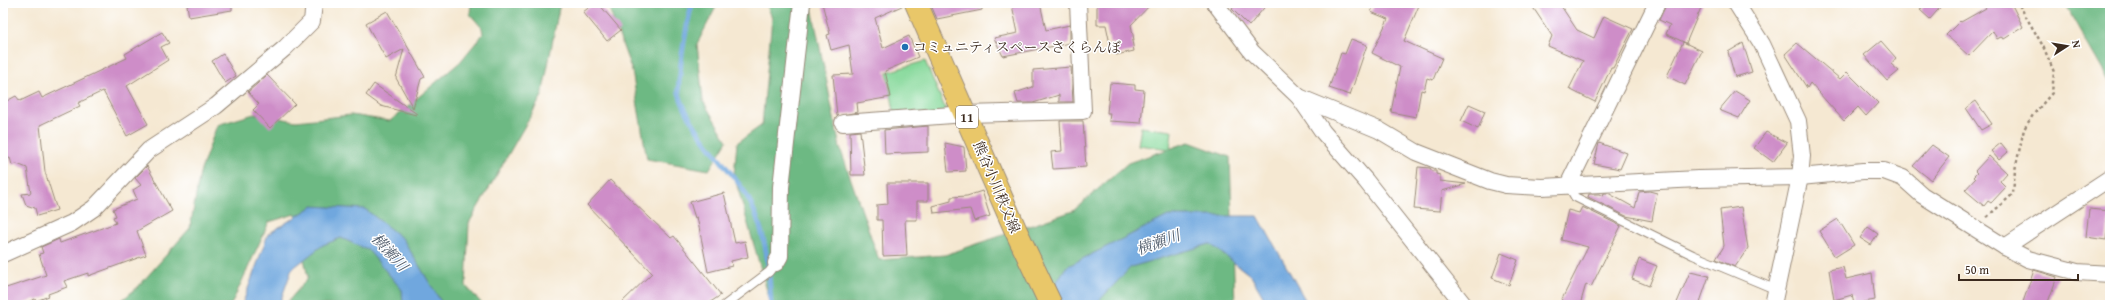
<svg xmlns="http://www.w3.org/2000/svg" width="2113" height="308" font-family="'Gentium Book Plus','Noto Serif JP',serif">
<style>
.green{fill:#87d99b;stroke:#61825c}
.forest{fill:#6db983;stroke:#547250}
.water{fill:#70a7de;stroke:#56687e}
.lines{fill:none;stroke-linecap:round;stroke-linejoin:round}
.stream{stroke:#70a7de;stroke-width:5}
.building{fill:#ce8dc8}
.lane-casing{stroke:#988978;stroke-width:10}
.street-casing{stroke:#988978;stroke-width:18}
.primary-casing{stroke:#988978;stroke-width:24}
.path{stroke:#988978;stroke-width:2.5;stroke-dasharray:3 3;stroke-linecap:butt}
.lane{stroke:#fff;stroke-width:8}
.street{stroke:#fff;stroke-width:16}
.primary{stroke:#e9c769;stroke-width:22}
.poi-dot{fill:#1f6fb2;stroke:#fff;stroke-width:1.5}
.labels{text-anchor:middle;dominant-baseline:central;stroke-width:3;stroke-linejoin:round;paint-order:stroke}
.shield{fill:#fff;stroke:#766a62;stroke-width:1}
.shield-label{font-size:13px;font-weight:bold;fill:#3b2a1e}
.poi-label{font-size:14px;fill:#3b2a1e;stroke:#fff;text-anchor:start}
.street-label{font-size:14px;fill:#3b2a1e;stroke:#fff}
.water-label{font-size:15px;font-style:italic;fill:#505c6b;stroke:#fff}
</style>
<rect width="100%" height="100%" fill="#fff"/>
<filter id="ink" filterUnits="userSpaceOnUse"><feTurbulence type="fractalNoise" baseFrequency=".025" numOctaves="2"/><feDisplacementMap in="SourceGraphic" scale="8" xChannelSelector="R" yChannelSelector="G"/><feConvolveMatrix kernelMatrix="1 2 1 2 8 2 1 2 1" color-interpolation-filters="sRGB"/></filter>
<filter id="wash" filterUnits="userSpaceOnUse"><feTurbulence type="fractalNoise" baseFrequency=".012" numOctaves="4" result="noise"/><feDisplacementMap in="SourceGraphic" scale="16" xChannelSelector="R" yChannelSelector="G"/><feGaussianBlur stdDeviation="0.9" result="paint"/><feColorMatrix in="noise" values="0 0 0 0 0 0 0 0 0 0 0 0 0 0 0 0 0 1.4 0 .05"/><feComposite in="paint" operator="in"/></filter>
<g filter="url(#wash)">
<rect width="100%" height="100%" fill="#f5e8d2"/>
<!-- green -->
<g class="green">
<polygon points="925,61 948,115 895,117 887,72"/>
<polygon points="1141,127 1172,131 1170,149 1138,145"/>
</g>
<!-- forest -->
<g class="forest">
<polygon points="471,3 560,3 542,96 469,223 466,286 483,305 285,305 308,278 295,214 269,222 231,305 116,305 138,287 190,228 200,173 217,125 254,114 296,121 351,115 390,121 460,62 483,34 482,28 470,14"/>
<polygon points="607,3 718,3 697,44 703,101 727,141 709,170 647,159 632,71"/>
<polygon points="766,3 811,3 840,148 879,260 945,255 1073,211 1128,163 1189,142 1230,157 1235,305 771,305 734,175 737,143 762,125 772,18"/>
<polygon points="2064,3 2110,3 2110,83"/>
</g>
<!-- water -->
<g class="water">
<polygon points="313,206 365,209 403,239 443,305 403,305 402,290 368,250 341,238 323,245 292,269 279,305 242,305 268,234"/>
<polygon points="1168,216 1258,216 1308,305 1268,305 1251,276 1210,244 1131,267 1095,305 1042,305 1066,267"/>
</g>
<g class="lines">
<!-- stream -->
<path class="stream" d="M692 3C687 27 681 50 680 75 679 80 678 87 679 93 687 125 726 164 744 191 766 226 769 265 771 305"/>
</g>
<g id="blocks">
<!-- building -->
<g class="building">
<polygon points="201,3 232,3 232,10 189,17 187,5"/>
<polygon points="595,3 598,3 621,30 607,41 583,12"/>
<polygon points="822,3 904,3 904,5 875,18 883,48 909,36 918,57 885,71 891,97 857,103 858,112 837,116 833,75 853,74 849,45 831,50 827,35 830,34"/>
<polygon points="930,3 982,3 982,10 937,19"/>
<polygon points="1020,3 1040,3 1046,30 1070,25 1070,43 1003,56 994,38 1018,33 1012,5"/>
<polygon points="1097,3 1152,3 1131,25 1134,40 1132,41 1134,51 1116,55 1114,43 1110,44 1106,25 1097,25"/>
<polygon points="1237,3 1268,3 1249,26 1232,9"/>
<polygon points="1375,3 1420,3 1404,41 1442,58 1433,80 1427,78 1424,91 1421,90 1416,117 1391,112 1400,67 1372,53 1388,19 1371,12"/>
<polygon points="1530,3 1559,3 1577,30 1594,38 1604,16 1633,29 1613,68 1611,68 1595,102 1569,89 1583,61 1548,46 1552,36"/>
<polygon points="1667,3 1703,3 1686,43 1666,34 1670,25 1659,20"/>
<polygon points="1926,3 1944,3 1930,19 1920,10"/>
<polygon points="1983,3 2008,3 2013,7 2023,27 2004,39 2001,37 1997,39 1993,31 1969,56 1946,35 1960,21 1961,22 1986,8"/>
<polygon points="387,11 425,77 421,79 413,108 396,78 404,49 386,59 366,23"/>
<polygon points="162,32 169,43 161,47 168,60 127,86 148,124 127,136 103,91 78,103 80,106 40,125 45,172 57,210 37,216 35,208 26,205 22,194 31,193 27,168 17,164 12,165 10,158 3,160 3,103 16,96 20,101 39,92 42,98 127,58 125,54"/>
<polygon points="1351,39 1367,45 1350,95 1329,88 1341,53 1345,54"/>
<polygon points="1881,41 1896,58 1891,64 1899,71 1887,81 1864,55"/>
<polygon points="1683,42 1702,51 1685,85 1667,76"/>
<polygon points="1743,43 1752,72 1735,77 1728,52"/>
<polygon points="1797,43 1840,79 1847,72 1878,103 1866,116 1858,107 1844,121 1810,83 1807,88 1785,54"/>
<polygon points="223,54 236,76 225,83 212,61"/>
<polygon points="1071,67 1073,102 1059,102 1059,95 1033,103 1018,103 1015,93 1033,87 1033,70"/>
<polygon points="267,75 295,104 270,128 253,110 259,104 248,92"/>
<polygon points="1110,83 1135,85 1135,89 1144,90 1141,123 1109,121 1110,113 1107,113"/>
<polygon points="374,84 417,114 416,115 381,106 366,95"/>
<polygon points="1735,91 1750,100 1739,118 1719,110"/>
<polygon points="1976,101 1992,124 1981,130 1966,108"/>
<polygon points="1469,104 1485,111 1478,129 1461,121"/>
<polygon points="1060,121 1083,121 1086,167 1053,169 1051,152 1062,151"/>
<polygon points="928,126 928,152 885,154 884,130"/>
<polygon points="860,131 865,175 851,175 850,132"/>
<polygon points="1766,132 1787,143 1773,162 1754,148"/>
<polygon points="945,143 964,147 966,171 948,172"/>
<polygon points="1599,143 1627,153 1620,169 1594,164"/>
<polygon points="2001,143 2008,152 1999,160 1991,151"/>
<polygon points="1932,145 1949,157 1931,180 1913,166"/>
<polygon points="1989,156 2007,173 2000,181 2006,187 1991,203 1988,201 1984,206 1965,190 1975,179 1973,177 1977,173 1975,171"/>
<polygon points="147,166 172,211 137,231 146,255 88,276 88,273 64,281 67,287 48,294 49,296 36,301 35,299 20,305 3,305 3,289 46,275 39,254 43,253 41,247 59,239 60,243 116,223 113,217 116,216 113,209 137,199 133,190 141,185 135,178"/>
<polygon points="1418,167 1430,168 1432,171 1436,171 1436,174 1440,175 1440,181 1466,184 1442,191 1440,211 1414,209"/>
<polygon points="610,180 671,238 674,236 721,295 706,305 619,305 652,273 587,205"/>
<polygon points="887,183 928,183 928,201 917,201 917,220 905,220 907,255 883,256 882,220 877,220 877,205 888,204"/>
<polygon points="982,191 990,216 974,221 970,209 934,213 933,206 951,201 951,197 967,196"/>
<polygon points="1649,191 1657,193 1652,221 1626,216 1588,197 1589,194 1599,194 1603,196 1604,193 1608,193 1635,208 1639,192"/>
<polygon points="724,193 735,243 745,241 748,257 731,261 732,266 708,272 697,217 695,218 690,202"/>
<polygon points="1582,207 1621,226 1591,287 1586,284 1580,305 1559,305 1588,247 1561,240 1568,210 1579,213"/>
<polygon points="1741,207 1748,248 1735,267 1716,259 1724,246 1720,210"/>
<polygon points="2089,209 2110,211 2106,240 2086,237"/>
<polygon points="1838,219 1854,245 1835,257 1819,231"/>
<polygon points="1868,227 1878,234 1871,245 1860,238"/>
<polygon points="1501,253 1518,260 1509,285 1492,278"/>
<polygon points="1639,259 1657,266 1649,286 1632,279"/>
<polygon points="1843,267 1846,279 1872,273 1875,300 1854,304 1852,295 1834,300 1829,270"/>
<polygon points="2034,270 2057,277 2047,305 2022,305"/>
<polygon points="1690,272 1709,276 1699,305 1676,305"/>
</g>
</g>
</g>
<g filter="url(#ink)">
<use href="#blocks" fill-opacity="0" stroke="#988978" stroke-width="1"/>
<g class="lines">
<!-- lane casing -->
<g class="lane-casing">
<g id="lane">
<polyline points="1568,185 1575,197 1693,255 1777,290"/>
<polyline points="725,305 769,272 776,263"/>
</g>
</g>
<!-- street casing -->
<g class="street-casing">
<g id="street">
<polyline points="1215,3 1252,52 1299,97 1323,132 1366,181 1464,305"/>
<polyline points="1736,3 1762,44 1798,121 1802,156 1800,177 1773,305"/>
<polyline points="1299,97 1379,130 1416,152 1490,181 1506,185 1542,187 1698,179 1800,177 1863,171 1884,171 1903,178 1922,195 2005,247 2028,259 2077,272 2110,274"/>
<polyline points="843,123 966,114 1083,111 1078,3"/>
<polyline points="1568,185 1657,3"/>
<polyline points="2005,247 2110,178"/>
<polyline points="3,254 72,223 94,208 149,150 216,106 285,48 312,21 314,3"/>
<polyline points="776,263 780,256 781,187 802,3"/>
</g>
</g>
<!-- primary casing -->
<g class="primary-casing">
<polyline id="primary" points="916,3 1016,231 1051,305"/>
</g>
<!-- path -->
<polyline class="path" points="1987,217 2013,194 2015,170 2024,129 2033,115 2052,93 2054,72 2043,46 2018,3"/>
<!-- lane -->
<use href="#lane" class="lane"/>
<!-- street -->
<use href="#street" class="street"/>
<!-- primary -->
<use href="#primary" class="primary"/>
</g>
</g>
<!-- markers -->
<circle class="poi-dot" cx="905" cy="47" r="4"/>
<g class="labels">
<!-- shield labels -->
<rect class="shield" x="956" y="106" width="22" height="22" rx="3"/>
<g class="shield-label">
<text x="967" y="117">11</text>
</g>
<!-- poi labels -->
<g class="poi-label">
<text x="913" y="47">コミュニティスペースさくらんぼ</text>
</g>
<!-- street labels -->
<g class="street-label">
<text transform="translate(997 187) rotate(67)">熊谷小川秩父線</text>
</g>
<!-- water labels -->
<g class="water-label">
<text transform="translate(1158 242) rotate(-20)">横瀬川</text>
<text transform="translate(390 252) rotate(48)">横瀬川</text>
</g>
</g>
<!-- margin -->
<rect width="2113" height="308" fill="none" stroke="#fff" stroke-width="16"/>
<!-- north arrow -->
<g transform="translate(2067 46) rotate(78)" stroke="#ffffff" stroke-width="3" paint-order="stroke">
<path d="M0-3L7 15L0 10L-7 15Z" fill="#3b2a1e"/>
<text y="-6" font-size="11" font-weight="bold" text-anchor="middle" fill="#3b2a1e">N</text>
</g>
<!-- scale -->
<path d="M1959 274v6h119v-6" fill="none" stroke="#3b2a1e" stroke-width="2"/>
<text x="1965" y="274" font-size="12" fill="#3b2a1e" stroke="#ffffff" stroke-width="3" paint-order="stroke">50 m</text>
</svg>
